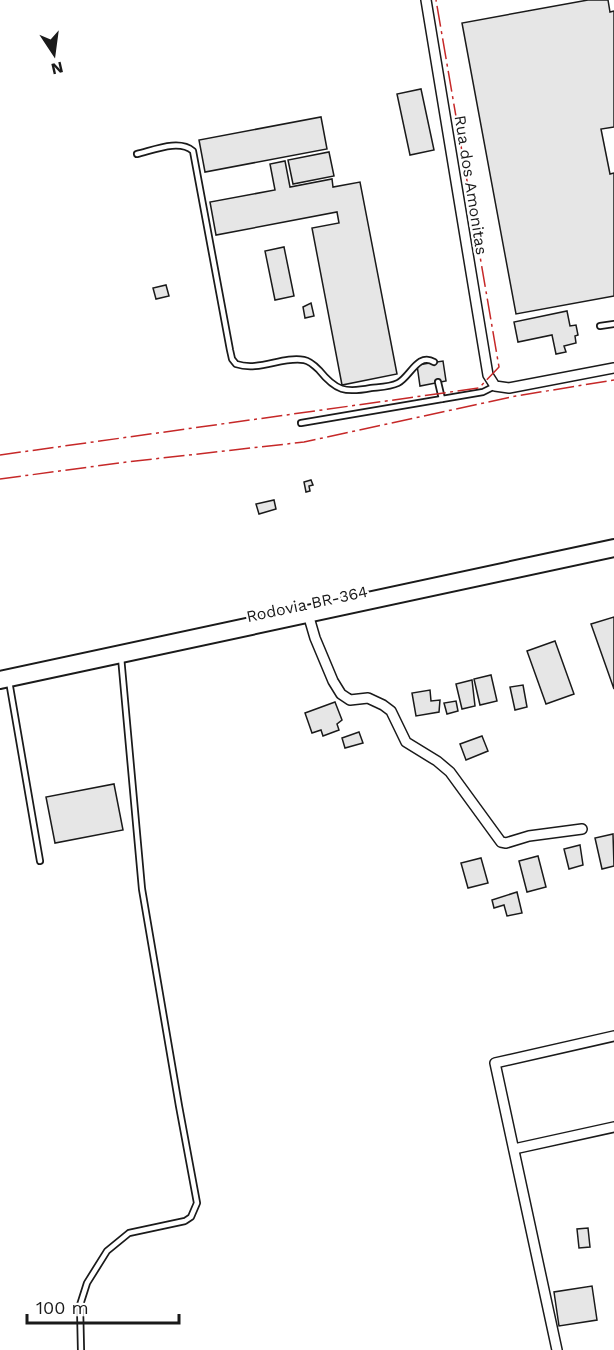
<svg xmlns="http://www.w3.org/2000/svg" width="614" height="1350" font-family="'Work Sans',sans-serif">
<style>
.building{fill:#e6e6e6;stroke:#1a1a1a;stroke-width:1.5}
.lines{fill:none;stroke-linecap:round;stroke-linejoin:round}
.lane-casing{stroke:#1a1a1a;stroke-width:8}
.street-casing{stroke:#1a1a1a;stroke-width:12}
.highway-casing{stroke:#1a1a1a;stroke-width:20}
.lane{stroke:#fff;stroke-width:4.5}
.street{stroke:#fff;stroke-width:9}
.highway{stroke:#fff;stroke-width:16}
.power{stroke:#c62828;stroke-width:1.5;stroke-dasharray:21 4.5 3 4.5;stroke-linecap:butt}
.labels{text-anchor:middle;dominant-baseline:central;stroke-width:4.5;stroke-linejoin:round;paint-order:stroke}
.street-label{font-size:16px;fill:#1a1a1a;stroke:#fff}
</style>
<rect width="100%" height="100%" fill="#fff"/>
<!-- building -->
<g class="building">
<polygon points="588,0 608,0 610,12 614,11 614,127 601,129 610,174 614,173 614,296 516,314 462,23"/>
<polygon points="421,89 434,150 410,155 397,94"/>
<polygon points="321,117 327,149 205,172 199,140"/>
<polygon points="329,152 334,176 293,184 288,160"/>
<polygon points="285,161 290,187 332,179 333,187 360,182 397,374 342,385 312,228 339,223 337,212 216,235 210,202 275,190 270,164"/>
<polygon points="284,247 294,296 275,300 265,251"/>
<polygon points="166,285 169,296 156,299 153,288"/>
<polygon points="311,303 314,316 305,318 303,307"/>
<polygon points="567,311 570,326 576,325 578,335 575,336 576,343 564,346 566,352 556,354 552,335 518,342 514,322"/>
<polygon points="443,361 446,381 420,386 417,365"/>
<polygon points="311,480 313,485 309,486 310,491 306,492 304,482"/>
<polygon points="274,500 276,509 259,514 256,504"/>
<polygon points="614,617 614,689 591,624"/>
<polygon points="555,641 574,694 546,704 527,651"/>
<polygon points="491,675 497,701 480,705 474,679"/>
<polygon points="472,680 475,706 462,709 456,684"/>
<polygon points="523,685 527,707 515,710 510,687"/>
<polygon points="430,690 431,701 440,700 439,712 416,716 412,693"/>
<polygon points="456,701 458,711 447,714 444,703"/>
<polygon points="335,702 342,720 337,724 339,730 323,736 321,730 312,733 305,713"/>
<polygon points="359,732 363,743 345,748 342,738"/>
<polygon points="482,736 488,751 466,760 460,744"/>
<polygon points="114,784 123,830 55,843 46,797"/>
<polygon points="613,834 614,866 602,869 595,838"/>
<polygon points="580,845 583,865 569,869 564,849"/>
<polygon points="538,856 546,887 527,892 519,861"/>
<polygon points="481,858 488,883 468,888 461,863"/>
<polygon points="517,892 522,913 507,916 504,905 494,908 492,900"/>
<polygon points="588,1228 590,1247 579,1248 577,1229"/>
<polygon points="592,1286 597,1320 559,1326 554,1292"/>
</g>
<g class="lines">
<!-- lane casing -->
<g class="lane-casing">
<g id="lane">
<path d="M137 154C154 150 179 139 193 151L230 350 232 359 236 364C259 372 282 356 304 360 310 361 315 366 319 370 336 391 345 393 371 388 380 387 390 387 398 383 410 377 418 352 434 362"/>
<polyline points="600,326 614,324"/>
<polyline points="438,382 442,399 483,392 495,386"/>
<polyline points="301,423 442,399"/>
<polyline points="9,681 40,861"/>
<polyline points="81,1350 80,1305 87,1283 107,1251 129,1233 185,1221 191,1217 197,1203 179,1106 142,889 121,657"/>
</g>
</g>
<!-- street casing -->
<g class="street-casing">
<g id="street">
<polyline points="426,0 488,375 495,386 509,388 614,368"/>
<polyline points="308,614 315,638 333,681 341,694 350,700 368,698 383,705 391,711 406,742 437,761 450,772 501,842 506,843 529,836 582,829"/>
<polyline points="514,1149 614,1127"/>
<polyline points="557,1350 495,1063 614,1036"/>
</g>
</g>
<!-- highway casing -->
<g class="highway-casing">
<polyline id="highway" points="0,680 614,548"/>
</g>
<!-- lane -->
<use href="#lane" class="lane"/>
<!-- street -->
<use href="#street" class="street"/>
<!-- highway -->
<use href="#highway" class="highway"/>
<!-- power -->
<g class="power">
<polyline points="0,455 479,388 499,367 436,0"/>
<polyline points="0,479 127,462 304,442 516,396 614,380"/>
</g>
</g>
<g class="labels">
<!-- street labels -->
<g class="street-label">
<text transform="translate(471 185) rotate(81)">Rua dos Amonitas</text>
<text transform="translate(307 604) rotate(-12)">Rodovia BR-364</text>
</g>
</g>
<!-- north arrow -->
<g transform="translate(54 54) rotate(167)" stroke="#ffffff" stroke-width="4.5" paint-order="stroke">
<path d="M0-4.5L10 22L0 15L-10 22Z" fill="#1a1a1a"/>
<text y="-9" font-size="16" font-weight="bold" text-anchor="middle" fill="#1a1a1a">N</text>
</g>
<!-- scale -->
<path d="M27 1314v9h152v-9" fill="none" stroke="#1a1a1a" stroke-width="3"/>
<text x="36" y="1314" font-size="18" fill="#1a1a1a" stroke="#ffffff" stroke-width="4.5" paint-order="stroke">100 m</text>
</svg>
